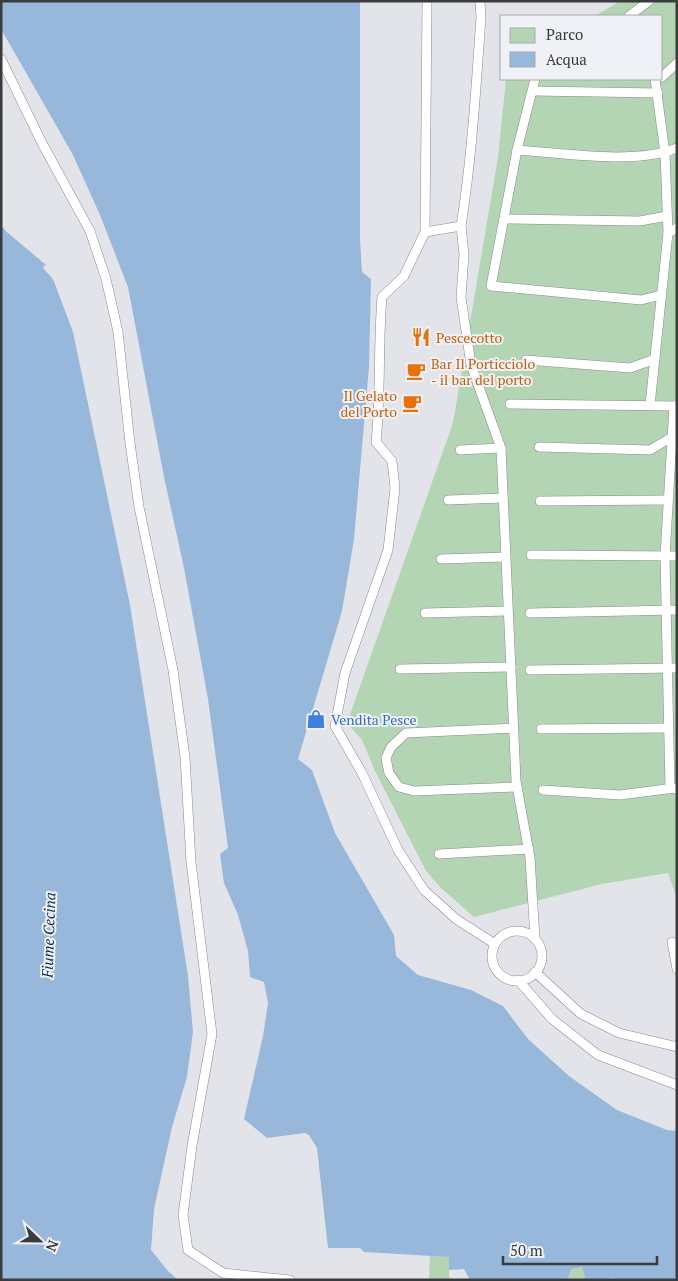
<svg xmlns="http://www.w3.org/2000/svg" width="678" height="1281" font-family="'PT Serif',serif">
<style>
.green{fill:#b4d5b3}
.water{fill:#97b8db}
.pier{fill:#e3e4e9}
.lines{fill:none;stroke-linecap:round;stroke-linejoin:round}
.lane-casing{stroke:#898a8e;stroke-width:10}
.lane{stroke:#fff;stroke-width:9}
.labels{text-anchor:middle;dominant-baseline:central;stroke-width:4;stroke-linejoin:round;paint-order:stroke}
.food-label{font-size:14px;fill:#c56008;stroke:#f0f1f6;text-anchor:start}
.shop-label{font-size:14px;fill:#366cbe;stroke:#f0f1f6;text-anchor:start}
.water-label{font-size:15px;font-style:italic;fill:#082c4d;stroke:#f0f1f6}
</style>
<rect width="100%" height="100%" fill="#e3e4e9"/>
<!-- green -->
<g class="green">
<polygon points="620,1 677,1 677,899 668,873 602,884 474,917 441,888 426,871 375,771 362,740 347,723 453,423 498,157 506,79 662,79 662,16 595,16"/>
<polygon points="430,1256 449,1257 449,1277 452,1280 429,1280"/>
<polygon points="582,1267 585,1277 583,1280 554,1280 567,1279 572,1269"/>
</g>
<!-- water -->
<g class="water">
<polygon points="1,1 360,1 360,240 362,272 371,279 369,367 354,539 342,611 298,759 312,770 335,833 394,935 396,956 418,975 471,990 503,1006 528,1039 569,1076 617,1110 667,1130 677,1131 677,1280 620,1280 610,1278 607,1280 583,1280 585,1277 582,1267 572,1269 567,1279 470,1280 464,1269 449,1270 449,1257 364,1252 360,1248 328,1248 317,1148 309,1135 305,1133 267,1138 244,1119 263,1036 268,1003 264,982 250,977 248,951 238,915 224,883 220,854 228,848 208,699 184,568 164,477 128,287 100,215 73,155 1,29"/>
<polygon points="1,225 7,232 47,265 43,268 53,279 73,332 130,605 188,976 193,1032 187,1077 172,1127 154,1209 151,1250 168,1271 178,1280 1,1280"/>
</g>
<!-- pier -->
<polygon class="pier" points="1,222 49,263 49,266 47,268 55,277 53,279 43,267 46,265 7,232 1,225"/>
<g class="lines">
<!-- lane casing -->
<g class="lane-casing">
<g id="lane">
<path d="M427 1 425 232 404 276 382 297C378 345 381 394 376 442L392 461 395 488 388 550 345 673 335 726 362 773 398 850 424 890 456 919 495 944"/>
<polyline points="629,16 649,1"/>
<polyline points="1,59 42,143 90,231 106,279 118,332 130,443 139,507 173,670 185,757 191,862 212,1034 192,1146 183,1215 188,1250 223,1273 290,1280"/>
<polyline points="662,77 677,63"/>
<polyline points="535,79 517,150 491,286 641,300 661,295"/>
<polyline points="533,91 658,93"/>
<path d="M517 150C563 153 635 165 677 148"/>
<polyline points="504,219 640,221 667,216"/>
<polyline points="461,226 464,255 461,297 471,365 501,448 516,781 530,858 535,939"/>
<path d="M425 232 461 226C472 157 476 87 481 17L480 1"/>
<polyline points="668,233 677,228"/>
<polyline points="526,360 630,368 655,359"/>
<polyline points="510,404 677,406"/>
<polyline points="650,405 668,233 665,153 655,79"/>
<polyline points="539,447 650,450 672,437"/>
<polyline points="460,450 501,448"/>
<polyline points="448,500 503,498"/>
<polyline points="540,501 668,500"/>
<polyline points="531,555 677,556"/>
<polyline points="441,559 506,557"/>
<polyline points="425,613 508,611"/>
<polyline points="530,613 677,610"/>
<polyline points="400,669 511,667"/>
<polyline points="530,670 677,668"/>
<polyline points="513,728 406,733 391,747 386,758 389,773 399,787 414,791 517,787"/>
<polyline points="541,729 668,728"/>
<polyline points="670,789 665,556 674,406"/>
<polyline points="543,790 620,795 674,788 677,790"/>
<polyline points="439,854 529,849"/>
<circle cx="517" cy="956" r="25"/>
<polyline points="672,942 677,969"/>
<polyline points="535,972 581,1014 619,1033 677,1047"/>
<polyline points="518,980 552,1019 598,1055 677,1085"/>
</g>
</g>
<!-- lane -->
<use href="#lane" class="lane"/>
</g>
<!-- icons -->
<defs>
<g id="restaurant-bare" transform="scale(1.5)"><path d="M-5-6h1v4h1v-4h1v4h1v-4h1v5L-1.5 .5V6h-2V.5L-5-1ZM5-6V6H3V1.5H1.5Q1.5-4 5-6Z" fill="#e8710a" stroke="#f0f1f6" stroke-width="2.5" paint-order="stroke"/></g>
<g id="cafe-bare" transform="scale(1.5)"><path d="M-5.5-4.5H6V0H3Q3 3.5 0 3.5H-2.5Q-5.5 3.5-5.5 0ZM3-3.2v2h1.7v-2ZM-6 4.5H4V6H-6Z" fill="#e8710a" stroke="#f0f1f6" stroke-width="2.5" paint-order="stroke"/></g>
<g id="shop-bare" transform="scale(1.5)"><path d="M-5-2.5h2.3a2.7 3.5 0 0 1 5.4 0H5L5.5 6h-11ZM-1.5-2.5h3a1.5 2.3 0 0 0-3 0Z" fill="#3f7fe0" stroke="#f0f1f6" stroke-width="2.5" paint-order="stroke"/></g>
</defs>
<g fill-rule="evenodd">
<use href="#restaurant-bare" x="421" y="337"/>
<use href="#cafe-bare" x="416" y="371"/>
<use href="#cafe-bare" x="412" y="403"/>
<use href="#shop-bare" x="316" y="719"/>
</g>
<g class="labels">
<!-- food labels -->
<g class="food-label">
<text x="436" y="337">Pescecotto</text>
<text x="431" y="363">Bar Il Porticciolo<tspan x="431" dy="16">- il bar del porto</tspan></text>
<text x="397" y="395" text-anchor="end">Il Gelato<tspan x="397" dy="16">del Porto</tspan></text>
</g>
<!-- shop labels -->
<g class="shop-label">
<text x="331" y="719">Vendita Pesce</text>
</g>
<!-- water labels -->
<g class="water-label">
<text transform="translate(48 935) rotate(-88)">Fiume Cecina</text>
</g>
</g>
<!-- border -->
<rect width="678" height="1281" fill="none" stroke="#3a3b3c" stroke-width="5"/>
<!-- legend -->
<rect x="500" y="15" width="162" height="65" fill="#f0f1f6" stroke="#a7a8ac"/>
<rect x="510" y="28" width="25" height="15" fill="#b4d5b3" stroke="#a7a8ac"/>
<text x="546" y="40" font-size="15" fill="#3a3b3c">Parco</text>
<rect x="510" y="52" width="25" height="15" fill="#97b8db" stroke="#a7a8ac"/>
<text x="546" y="65" font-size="15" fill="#3a3b3c">Acqua</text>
<!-- north arrow -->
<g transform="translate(40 1241) rotate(112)" stroke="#f0f1f6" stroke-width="4" paint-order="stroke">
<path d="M0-4L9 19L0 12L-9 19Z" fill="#3a3b3c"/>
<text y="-8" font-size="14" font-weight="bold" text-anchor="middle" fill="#3a3b3c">N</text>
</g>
<!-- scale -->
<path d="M503 1256v8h154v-8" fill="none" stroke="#3a3b3c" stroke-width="2.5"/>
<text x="510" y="1256" font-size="15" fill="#3a3b3c" stroke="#f0f1f6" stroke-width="4" paint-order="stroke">50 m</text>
</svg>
